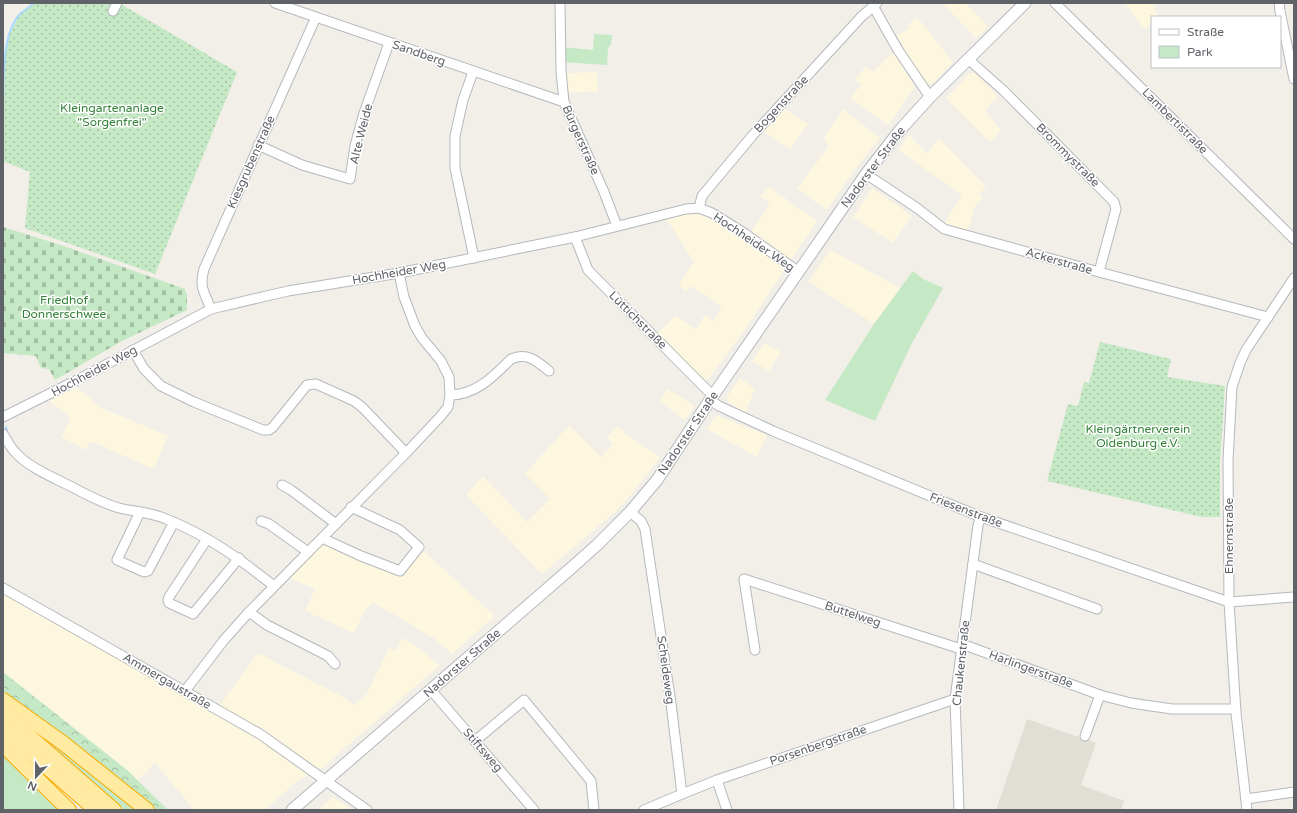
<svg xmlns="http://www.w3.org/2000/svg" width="1297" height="813" font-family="'Varela Round',sans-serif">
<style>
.commercial{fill:#fef7e0}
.education{fill:#e1ded6}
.green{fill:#c5e8c5}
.forest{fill:url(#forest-crowns)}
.cemetery{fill:url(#cemetery-stones)}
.garden{fill:url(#garden-dots)}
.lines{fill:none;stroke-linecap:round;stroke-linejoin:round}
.stream{stroke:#aadaff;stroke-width:2}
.minor-casing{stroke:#b5b8bc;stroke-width:11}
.tertiary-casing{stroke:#b5b8bc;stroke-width:13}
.trunk-casing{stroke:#f9ab00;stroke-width:16}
.minor{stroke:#fff;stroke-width:9}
.tertiary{stroke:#fff;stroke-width:11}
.trunk{stroke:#feeaa1;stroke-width:14}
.labels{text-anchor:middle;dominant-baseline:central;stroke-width:3;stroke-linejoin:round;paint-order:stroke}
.street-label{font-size:12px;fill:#5f6368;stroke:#fff}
.park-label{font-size:12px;fill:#348238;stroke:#fff}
</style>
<defs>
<pattern id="forest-crowns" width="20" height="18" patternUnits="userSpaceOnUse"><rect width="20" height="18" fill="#c5e8c5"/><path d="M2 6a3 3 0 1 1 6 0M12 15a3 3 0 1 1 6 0" fill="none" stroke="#a3c0a4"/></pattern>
<pattern id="cemetery-stones" width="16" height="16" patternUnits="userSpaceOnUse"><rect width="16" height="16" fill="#c5e8c5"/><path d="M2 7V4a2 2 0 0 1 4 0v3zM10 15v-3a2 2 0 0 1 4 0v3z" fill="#a3c0a4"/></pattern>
<pattern id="garden-dots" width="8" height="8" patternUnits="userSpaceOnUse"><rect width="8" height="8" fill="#c5e8c5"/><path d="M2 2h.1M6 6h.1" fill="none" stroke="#a3c0a4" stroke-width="1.8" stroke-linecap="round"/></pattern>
</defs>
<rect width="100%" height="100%" fill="#f1efe8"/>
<!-- commercial -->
<g class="commercial">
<polygon points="942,3 965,3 988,26 976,38"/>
<polygon points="1124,3 1159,3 1153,7 1160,17 1152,17 1152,24 1145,29"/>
<polygon points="917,17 953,62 932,84 925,83 897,36 910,28 908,25"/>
<polygon points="894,53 915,87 888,125 850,98 861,85 855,80 866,66 873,72 887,58"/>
<polygon points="597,72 598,91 566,93 566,73"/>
<polygon points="970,73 974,73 998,96 985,111 1001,130 990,142 946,98"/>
<polygon points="780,106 808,124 790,149 759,128"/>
<polygon points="843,109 880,138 858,165 827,210 797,189 828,147 824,137"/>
<polygon points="909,135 927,153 939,138 986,187 979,194 983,199 975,206 967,235 942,227 962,195 898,150"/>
<polygon points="769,187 817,221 748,325 709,379 706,380 698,376 657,334 675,316 696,329 705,315 713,321 722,307 691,286 685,292 679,284 694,262 667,220 683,214 702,213 714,218 746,240 770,203 760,196"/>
<polygon points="872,188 912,216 893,243 853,217"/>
<polygon points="830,250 901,288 874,324 808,281 813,276"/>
<polygon points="765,343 781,352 769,371 752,361"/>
<polygon points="740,378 755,389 745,413 728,402 727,397"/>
<polygon points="76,387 102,408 168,436 154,469 90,441 85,450 62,437 70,419 69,415 49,401"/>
<polygon points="668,389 695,406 685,420 659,401"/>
<polygon points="718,416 767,435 757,457 707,429 714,419"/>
<polygon points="569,425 601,457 613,444 607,437 618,426 626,434 660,457 634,491 616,511 542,574 466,495 483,476 527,522 550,499 525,474"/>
<polygon points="322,538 400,571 419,547 495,616 452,654 435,639 373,602 363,614 354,633 305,611 315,589 285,576"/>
<polygon points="8,591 217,709 258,653 347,699 354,706 367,694 389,648 396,651 403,638 415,646 440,665 323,767 299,780 264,810 194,810 155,763 138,781 127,770 3,672 3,595"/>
<polygon points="333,797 352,810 318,810"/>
</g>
<!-- education -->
<polygon class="education" points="1027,719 1096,743 1081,785 1124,801 1121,810 996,810"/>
<!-- green -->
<g class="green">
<polygon points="594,34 612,35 611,45 608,48 607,65 561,62 561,47 593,50"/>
<polygon points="913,271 923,279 943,288 911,345 875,421 825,400 874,324"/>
<polygon points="3,706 141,810 124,810"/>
<polygon points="3,755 60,810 3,810"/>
</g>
<!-- forest -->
<polygon class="forest" points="3,672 127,770 168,810 156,810 104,769 3,695"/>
<!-- cemetery -->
<polygon class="cemetery" points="3,227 61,245 185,289 187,295 187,310 122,341 55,380 49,369 41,368 36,356 3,353"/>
<!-- garden -->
<g class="garden">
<polygon points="34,3 119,3 237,72 155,274 25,228 30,172 3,161 5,51 9,35 19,15"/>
<polygon points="1100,342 1171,359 1167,377 1225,386 1220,464 1220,517 1202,517 1047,481 1068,404 1078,406 1084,382 1089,383"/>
</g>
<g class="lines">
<!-- stream -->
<g class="stream">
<path d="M3 107C4 81 1 34 20 14 24 10 30 7 34 3"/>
<polyline points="6,427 7,432"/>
</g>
<!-- minor casing -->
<g class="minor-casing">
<g id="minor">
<polyline points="275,3 564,102"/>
<polyline points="560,3 561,71 564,102 604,192 617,226"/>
<polyline points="1055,3 1294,239"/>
<polyline points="1279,3 1280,11 1294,79"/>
<polyline points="873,6 898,50 930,97"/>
<polyline points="113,11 117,3"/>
<polyline points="968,59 1004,91 1114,202 1116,209 1099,272"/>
<polyline points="473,72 463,100 455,136 455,168 474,258"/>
<polyline points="258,145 302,165 350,179 355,146 364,113 389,43"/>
<polyline points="866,174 917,208 944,229 1099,272 1268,317"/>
<polyline points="699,208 702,196 752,136 861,17 877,3"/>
<polyline points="575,237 588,270 713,396"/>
<path d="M211 309C204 292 199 287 204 269L316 17"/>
<polyline points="133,350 144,369 161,386 194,402 263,430 269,430 273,427 307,385 316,384 354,401 362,407 406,453"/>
<path d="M450 395C476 395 494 376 511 359 527 352 537 361 549 371"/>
<polyline points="710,400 719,406 773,431 981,517 1229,602 1294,597"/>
<polyline points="3,417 77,380 211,309 288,291 399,273 575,237 686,209 699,208 712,213 744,233 799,272"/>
<path d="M3 434C7 440 10 447 15 452 29 468 53 477 72 487 87 495 102 503 119 508 135 512 151 512 166 519 207 535 240 559 274 586"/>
<polyline points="282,485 291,490 336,524"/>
<polyline points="140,512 117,560 144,572 148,571 174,522"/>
<polyline points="630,512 641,521 645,529 671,703 682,794 644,810"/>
<polyline points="261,521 269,524 308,552"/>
<polyline points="322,538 361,556 400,571 419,547 400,530 351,507"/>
<polyline points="207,539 169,597 168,600 169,603 193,614 239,558"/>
<polyline points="973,564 1097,609"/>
<polyline points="3,588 260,734 367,810"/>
<polyline points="249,612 267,625 328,656 335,664"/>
<polyline points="962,644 1100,695 1131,703 1172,709 1236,709"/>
<polyline points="755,650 744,579 961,649"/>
<polyline points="431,690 534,810"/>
<polyline points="185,691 224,640 249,612 406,453 440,417 448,407 450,395 449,377 441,361 422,338 415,326 404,297 399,273"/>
<polyline points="1085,736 1100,695"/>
<polyline points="475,741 524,700 591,781 594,810"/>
<polyline points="717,780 727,810"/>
<polyline points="682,794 717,780 955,699"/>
<polyline points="1246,799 1294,792"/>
<polyline points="959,810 955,699 978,525 981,517"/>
<polyline points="1247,810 1236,713 1229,602 1228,460 1232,387 1240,363 1246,350 1294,278"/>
</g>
</g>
<!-- tertiary casing -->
<g class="tertiary-casing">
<polyline id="tertiary" points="292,810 569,570 597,545 630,512 657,480 710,400 866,174 900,130 930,97 1025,3"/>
</g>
<!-- trunk casing -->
<g class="trunk-casing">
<g id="trunk">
<polyline points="3,700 63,743 147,810"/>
<polyline points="3,713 114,810"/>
<polyline points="3,729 96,810"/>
<polyline points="3,745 69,810"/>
</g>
</g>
<!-- minor -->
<use href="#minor" class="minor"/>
<!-- tertiary -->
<use href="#tertiary" class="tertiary"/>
<!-- trunk -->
<use href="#trunk" class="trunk"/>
</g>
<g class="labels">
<!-- street labels -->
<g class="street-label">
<text transform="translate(419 53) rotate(19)">Sandberg</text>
<text transform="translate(781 104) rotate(-47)">Bogenstraße</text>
<text transform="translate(1175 121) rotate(45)">Lambertistraße</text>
<text transform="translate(361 134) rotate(-76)">Alte Weide</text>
<text transform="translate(581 140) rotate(66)">Bürgerstraße</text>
<text transform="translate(1068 155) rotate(45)">Brommystraße</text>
<text transform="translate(251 162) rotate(-66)">Kiesgrubenstraße</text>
<text transform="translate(873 167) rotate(-53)">Nadorster Straße</text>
<text transform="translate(754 242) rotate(34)">Hochheider Weg</text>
<text transform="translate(1059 261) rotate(16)">Ackerstraße</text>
<text transform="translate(399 272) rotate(-10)">Hochheider Weg</text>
<text transform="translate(638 320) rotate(45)">Lüttichstraße</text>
<text transform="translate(94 371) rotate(-28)">Hochheider Weg</text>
<text transform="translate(688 433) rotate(-56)">Nadorster Straße</text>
<text transform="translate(966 510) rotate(21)">Friesenstraße</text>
<text transform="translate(1229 536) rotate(-90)">Ehnernstraße</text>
<text transform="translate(853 614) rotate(18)">Buttelweg</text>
<text transform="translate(462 663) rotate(-41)">Nadorster Straße</text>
<text transform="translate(961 663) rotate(-84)">Chaukenstraße</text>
<text transform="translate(1031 669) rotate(20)">Harlingerstraße</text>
<text transform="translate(666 670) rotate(82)">Scheideweg</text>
<text transform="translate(167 681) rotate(30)">Ammergaustraße</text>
<text transform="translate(818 745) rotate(-19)">Porsenbergstraße</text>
<text transform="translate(483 750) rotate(49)">Stiftsweg</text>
</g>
<!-- park labels -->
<g class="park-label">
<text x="112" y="108">Kleingartenanlage<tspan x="112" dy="14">"Sorgenfrei"</tspan></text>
<text x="64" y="300">Friedhof<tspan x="64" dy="14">Donnerschwee</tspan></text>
<text x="1138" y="429">Kleingärtnerverein<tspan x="1138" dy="14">Oldenburg e.V.</tspan></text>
</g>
</g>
<!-- border -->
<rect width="1297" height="813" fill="none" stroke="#5f6368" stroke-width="8"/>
<!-- legend -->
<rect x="1151" y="16" width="130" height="52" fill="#ffffff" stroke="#bfc1c3"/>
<rect x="1159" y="29" width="20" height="6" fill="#ffffff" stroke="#bfc1c3"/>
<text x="1187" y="36" font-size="12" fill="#5f6368">Straße</text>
<rect x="1159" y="46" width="20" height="12" fill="#c5e8c5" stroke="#bfc1c3"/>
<text x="1187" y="56" font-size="12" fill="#5f6368">Park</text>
<!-- north arrow -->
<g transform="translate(36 777) rotate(202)" stroke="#ffffff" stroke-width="3" paint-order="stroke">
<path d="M0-3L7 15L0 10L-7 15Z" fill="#5f6368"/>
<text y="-6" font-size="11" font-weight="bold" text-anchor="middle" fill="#5f6368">N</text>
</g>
</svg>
